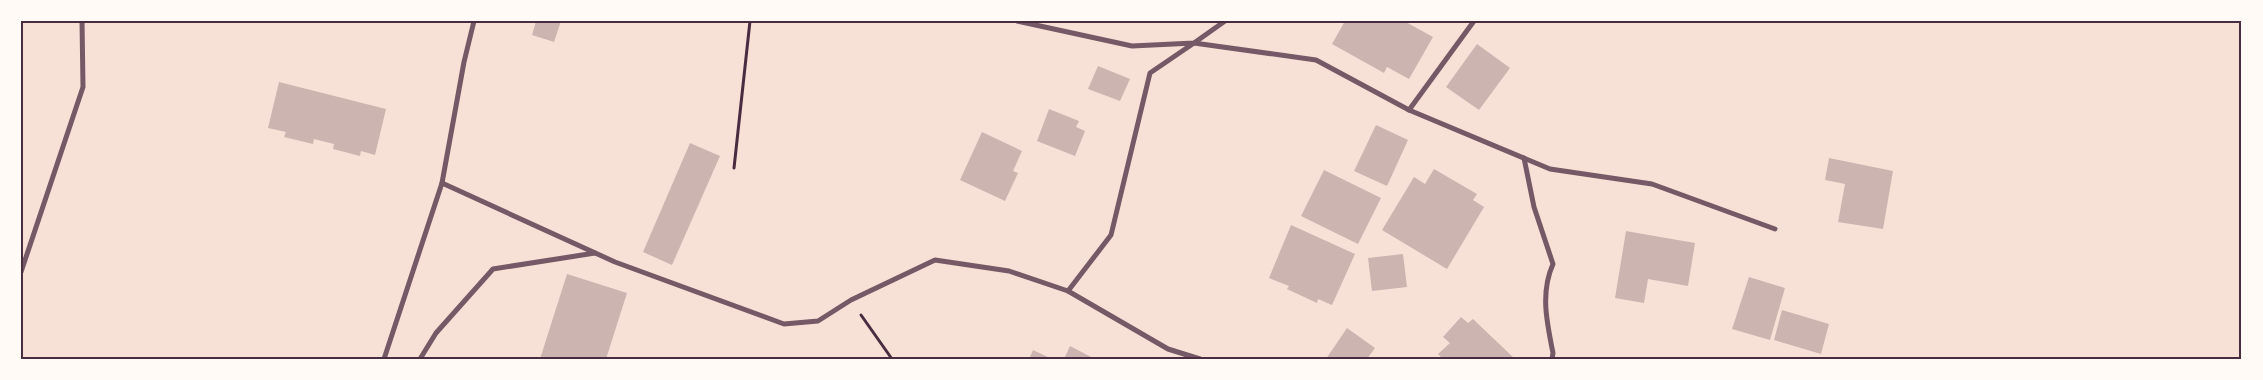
<svg xmlns="http://www.w3.org/2000/svg" width="2263" height="380" font-family="'Zilla Slab',serif">
<style>
.building{fill:#ccb4b1}
.lines{fill:none;stroke-linecap:round;stroke-linejoin:round}
.path{stroke:#4a2c40;stroke-width:3}
.minor{stroke:#755966;stroke-width:5}
.neatline{fill:none;stroke:#4a2c40;stroke-width:2}
</style>
<rect width="100%" height="100%" fill="#f7e1d7"/>
<!-- building -->
<g class="building">
<polygon points="536,21 561,21 554,42 532,35"/>
<polygon points="1345,21 1404,21 1433,37 1409,79 1387,67 1384,73 1332,44"/>
<polygon points="1477,44 1510,68 1479,110 1446,87"/>
<polygon points="1098,66 1130,79 1120,101 1088,89"/>
<polygon points="279,82 386,109 375,155 361,151 360,156 333,149 334,144 314,139 313,144 284,137 286,132 268,128"/>
<polygon points="1049,109 1079,121 1076,127 1085,131 1075,156 1037,141"/>
<polygon points="1376,125 1408,140 1387,186 1354,171"/>
<polygon points="982,132 1022,151 1013,171 1018,173 1005,201 960,180"/>
<polygon points="690,143 720,156 672,265 643,252"/>
<polygon points="1829,158 1893,171 1883,229 1838,222 1845,184 1825,180"/>
<polygon points="1434,169 1477,194 1473,200 1484,207 1447,269 1382,230 1414,177 1425,184"/>
<polygon points="1324,170 1381,198 1358,244 1301,216"/>
<polygon points="1291,225 1355,254 1332,305 1318,299 1317,303 1287,289 1289,286 1269,278"/>
<polygon points="1626,231 1695,243 1688,286 1648,279 1644,303 1615,298"/>
<polygon points="1403,254 1407,287 1372,291 1368,258"/>
<polygon points="567,274 627,293 606,359 540,359"/>
<polygon points="1749,277 1785,288 1770,340 1732,329"/>
<polygon points="1782,310 1829,324 1821,354 1774,340"/>
<polygon points="1461,317 1468,323 1473,319 1515,359 1443,359 1438,354 1450,343 1443,337"/>
<polygon points="1347,328 1375,348 1367,359 1326,359"/>
<polygon points="1070,346 1095,359 1064,359"/>
<polygon points="1033,350 1052,359 1029,359"/>
</g>
<g class="lines">
<!-- path -->
<g class="path">
<polyline points="734,168 750,21"/>
<polyline points="861,315 892,359"/>
</g>
<!-- minor -->
<g class="minor">
<polyline points="1017,21 1132,46 1194,43 1225,21"/>
<polyline points="1409,110 1474,21"/>
<path d="M1524 158 1534 207 1553 264C1540 293 1547 323 1553 353L1552 359"/>
<polyline points="442,183 464,62 474,21"/>
<polyline points="21,272 83,87 82,21"/>
<polyline points="1068,291 1111,235 1150,73 1194,43 1316,60 1409,110 1550,169 1652,184 1775,229"/>
<polyline points="384,359 442,183 615,262 784,324 818,321 851,300 935,260 1009,271 1068,291 1168,349 1200,359"/>
<polyline points="420,359 436,333 493,269 595,253"/>
</g>
</g>
<!-- border -->
<rect width="2263" height="380" fill="none" stroke="#fffaf5" stroke-width="45"/>
<rect x="22" y="22" width="2218" height="336" class="neatline"/>
</svg>
